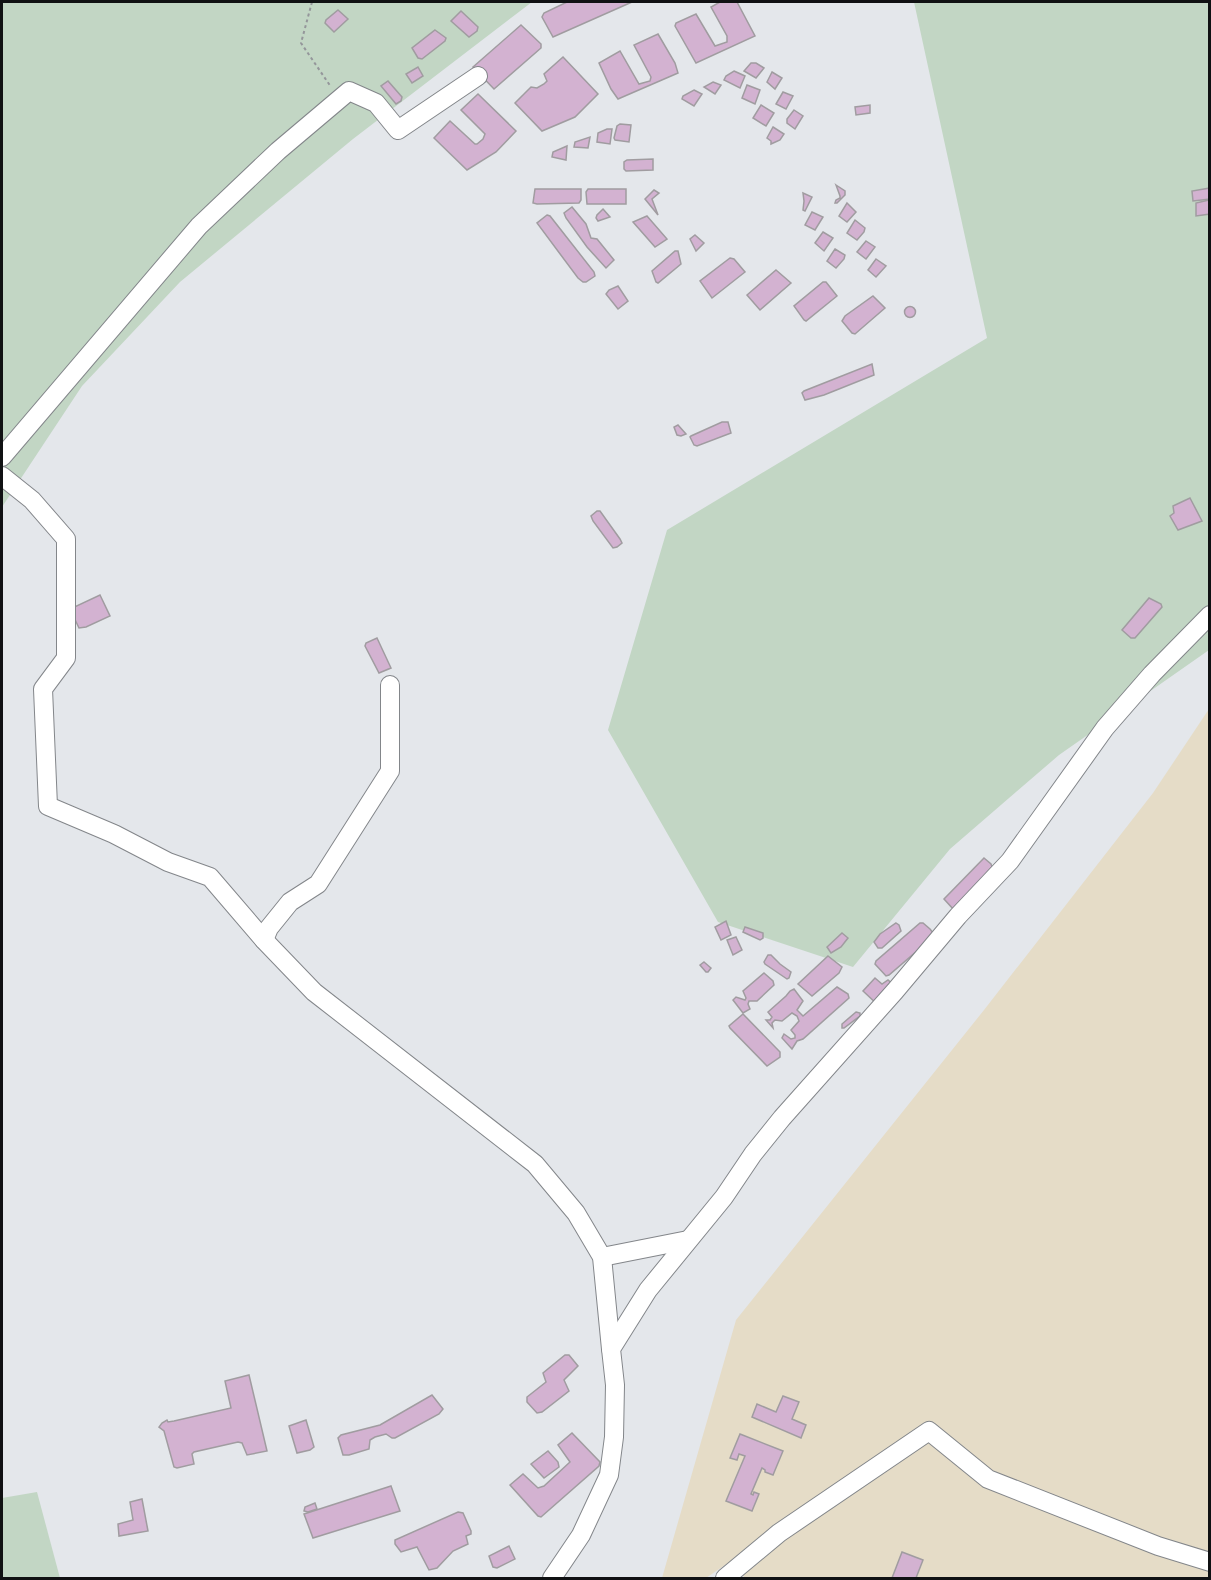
<svg xmlns="http://www.w3.org/2000/svg" width="1211" height="1580" font-family="Arial,sans-serif">
<style>
.industrial{fill:#e5dcc7}
.green{fill:#c2d6c4}
.building{fill:#d3b2d1;stroke:#a09ca0;stroke-width:1.5}
.lines{fill:none;stroke-linecap:round;stroke-linejoin:round}
.minor-casing{stroke:#83868a;stroke-width:20}
.path{stroke:#94969a;stroke-width:2;stroke-dasharray:3 3;stroke-linecap:butt}
.minor{stroke:#fff;stroke-width:18}
</style>
<rect width="100%" height="100%" fill="#e4e7eb"/>
<!-- industrial -->
<polygon class="industrial" points="1209,709 1209,1578 743,1578 744,1576 728,1563 706,1578 662,1578 736,1320 984,1010 1153,793"/>
<!-- green -->
<g class="green">
<polygon points="2,2 532,2 353,139 180,282 82,386 2,507"/>
<polygon points="914,2 1209,2 1209,650 1059,755 950,849 853,967 718,922 608,730 667,530 987,338"/>
<polygon points="37,1492 60,1578 2,1578 2,1498"/>
</g>
<!-- building -->
<g class="building">
<polygon points="567,2 632,2 553,37 542,17 544,13"/>
<polygon points="720,2 737,2 755,36 696,63 675,26 676,23 696,14 715,46 727,42 727,36 711,7"/>
<polygon points="338,10 348,19 334,32 325,23 326,20"/>
<polygon points="461,11 478,27 477,31 469,37 451,21"/>
<polygon points="521,25 541,44 541,48 494,89 473,67"/>
<polygon points="435,30 446,38 445,41 422,59 418,58 412,48"/>
<polygon points="658,34 675,63 678,73 618,99 611,89 599,63 620,51 639,84 650,81 651,77 634,45"/>
<polygon points="563,57 598,94 575,117 542,131 515,103 531,87 537,88 544,84 547,81 544,74"/>
<polygon points="751,63 756,63 764,68 756,78 744,71"/>
<polygon points="418,67 423,76 412,83 406,74"/>
<polygon points="734,71 745,76 740,88 724,80 726,76"/>
<polygon points="772,72 782,78 775,89 767,82"/>
<polygon points="388,81 402,97 401,101 396,104 381,86"/>
<polygon points="713,82 721,85 715,94 704,87"/>
<polygon points="747,85 760,90 755,104 742,98"/>
<polygon points="694,90 702,94 694,106 682,99 683,96"/>
<polygon points="783,92 793,96 786,109 776,104"/>
<polygon points="478,94 516,131 496,152 467,170 434,138 450,121 475,144 477,144 483,139 485,134 461,110"/>
<polygon points="761,105 774,113 766,126 753,118"/>
<polygon points="870,105 870,113 856,115 855,107"/>
<polygon points="794,110 803,116 795,129 787,123 787,119"/>
<polygon points="620,124 631,125 629,142 615,140 614,138 617,126"/>
<polygon points="773,127 784,134 780,140 771,144 771,141 767,138"/>
<polygon points="607,129 612,129 610,144 597,142 598,133"/>
<polygon points="590,137 588,148 574,147 575,142"/>
<polygon points="567,146 566,160 552,157 553,152"/>
<polygon points="653,159 653,170 626,171 624,169 624,162 627,160"/>
<polygon points="836,185 845,191 845,195 837,203 835,203 836,200 840,198 840,196"/>
<polygon points="1210,188 1210,199 1193,201 1192,191"/>
<polygon points="535,189 581,189 581,200 579,203 537,204 533,203"/>
<polygon points="588,189 626,189 626,204 587,204 586,192"/>
<polygon points="654,190 659,193 652,199 658,215 645,199"/>
<polygon points="803,193 812,197 805,211 803,210 804,201"/>
<polygon points="1209,200 1210,214 1196,216 1196,203"/>
<polygon points="847,203 856,212 847,222 839,216"/>
<polygon points="572,207 586,224 591,238 597,239 614,260 606,268 587,247 566,218 564,213"/>
<polygon points="603,209 610,217 598,221 596,218 597,215"/>
<polygon points="812,212 823,217 815,230 805,225"/>
<polygon points="547,215 550,216 594,272 595,276 586,282 583,282 578,278 537,223"/>
<polygon points="647,216 667,239 655,247 633,222"/>
<polygon points="855,220 865,228 864,232 857,240 847,233"/>
<polygon points="823,232 833,238 824,251 815,243"/>
<polygon points="695,235 704,243 696,251 690,239"/>
<polygon points="866,241 875,247 866,259 857,252"/>
<polygon points="835,249 845,255 844,259 836,268 827,261"/>
<polygon points="675,251 678,251 681,264 658,283 656,282 652,271"/>
<polygon points="730,258 734,259 745,272 712,298 700,281"/>
<polygon points="876,259 886,266 876,277 868,270"/>
<polygon points="776,270 791,283 760,310 747,295"/>
<polygon points="823,282 826,282 837,296 806,321 804,320 794,306"/>
<polygon points="618,286 628,301 618,309 606,294 609,290"/>
<polygon points="873,296 885,308 855,334 852,333 842,321 845,316"/>
<circle cx="910" cy="312" r="5.5"/>
<polygon points="872,364 874,375 824,395 805,400 802,393 804,391"/>
<polygon points="722,422 728,422 731,433 697,446 694,445 690,437 691,436"/>
<polygon points="678,425 686,434 681,436 677,435 674,427"/>
<polygon points="1190,498 1202,521 1178,530 1170,516 1174,513 1173,506"/>
<polygon points="597,511 600,511 620,539 622,543 617,547 613,548 593,521 591,516"/>
<polygon points="100,595 110,616 86,627 79,628 70,609"/>
<polygon points="1149,598 1161,604 1162,607 1135,638 1131,638 1122,630"/>
<polygon points="377,638 391,668 379,673 365,646 366,643"/>
<polygon points="984,858 991,864 992,867 955,911 944,899"/>
<polygon points="726,921 731,935 721,940 715,927"/>
<polygon points="896,923 899,925 901,931 882,948 878,948 874,942 880,934"/>
<polygon points="920,923 923,923 930,929 934,934 932,938 889,975 886,976 875,964 876,961"/>
<polygon points="745,927 763,933 763,938 760,940 743,932"/>
<polygon points="842,933 848,938 841,947 831,953 827,947"/>
<polygon points="736,937 742,950 733,955 727,940"/>
<polygon points="768,955 771,955 780,964 791,972 789,978 787,979 765,964 764,962"/>
<polygon points="828,956 842,967 839,973 812,996 798,984"/>
<polygon points="704,962 711,968 708,972 706,972 700,965"/>
<polygon points="764,973 773,981 774,985 757,1001 749,1001 748,1004 750,1009 743,1013 733,1000 736,997 745,1000 746,998 743,991"/>
<polygon points="875,978 882,984 888,980 896,987 878,1005 863,991"/>
<polygon points="837,987 848,994 849,998 803,1039 797,1041 792,1049 782,1038 784,1034 791,1039 795,1038 795,1035 791,1030 799,1021 797,1016 792,1013 782,1021 775,1020 772,1023 773,1028 766,1020 770,1020 772,1017 768,1012 786,996 790,991 794,989 803,1001 797,1010 803,1016"/>
<polygon points="856,1012 860,1013 860,1016 844,1028 842,1028 842,1024"/>
<polygon points="743,1014 780,1052 780,1057 767,1066 730,1028 729,1026"/>
<polygon points="565,1355 569,1355 578,1366 564,1380 569,1391 542,1412 537,1413 527,1402 527,1397 546,1382 543,1373"/>
<polygon points="249,1375 267,1451 247,1455 242,1443 238,1442 194,1452 192,1454 194,1464 177,1468 174,1467 164,1431 159,1427 162,1423 167,1420 168,1422 174,1421 231,1408 225,1381"/>
<polygon points="432,1395 443,1409 439,1414 395,1438 392,1438 386,1434 375,1437 370,1440 369,1449 349,1455 343,1455 338,1438 341,1435 380,1425"/>
<polygon points="783,1396 799,1402 792,1419 806,1425 801,1438 752,1417 757,1404 776,1412"/>
<polygon points="306,1420 314,1447 310,1450 297,1453 289,1426"/>
<polygon points="572,1433 600,1462 599,1466 541,1517 538,1516 510,1485 523,1474 538,1488 544,1486 570,1462 558,1445"/>
<polygon points="740,1434 783,1451 773,1475 765,1472 765,1470 762,1468 751,1494 753,1495 754,1492 759,1494 752,1511 726,1501 745,1456 739,1454 737,1460 730,1458"/>
<polygon points="548,1451 558,1462 559,1467 544,1478 531,1464"/>
<polygon points="391,1486 400,1511 313,1538 304,1514"/>
<polygon points="142,1499 148,1531 119,1536 118,1524 133,1520 130,1502"/>
<polygon points="315,1503 317,1509 308,1512 304,1511 305,1507"/>
<polygon points="458,1512 463,1513 471,1531 471,1534 466,1536 468,1544 453,1551 437,1568 429,1570 417,1547 401,1552 395,1544 395,1540"/>
<polygon points="509,1546 515,1559 497,1568 493,1567 489,1556"/>
<polygon points="902,1552 923,1560 916,1578 892,1578"/>
</g>
<g class="lines">
<!-- minor casing -->
<g class="minor-casing">
<g id="minor">
<polyline points="2,457 199,226 278,151 349,91 376,103 398,130 478,76"/>
<polyline points="2,476 32,500 66,539 66,658 43,689 48,806 114,834 168,862 210,877 264,940 314,992 535,1164 576,1213 602,1257 611,1349"/>
<polyline points="264,940 269,928 290,902 318,884 390,771 390,685"/>
<polyline points="602,1257 688,1240"/>
<polyline points="552,1578 581,1535 609,1475 614,1437 615,1385 611,1349 648,1290 724,1197 753,1154 782,1118 895,991 958,916 1010,861 1105,728 1152,674 1210,615"/>
<polyline points="725,1578 779,1533 929,1431 988,1479 1158,1546 1210,1562"/>
</g>
</g>
<!-- path -->
<polyline class="path" points="312,2 301,43 331,87"/>
<!-- minor -->
<use href="#minor" class="minor"/>
</g>
<!-- border -->
<rect width="1211" height="1580" fill="none" stroke="#101113" stroke-width="6"/>
</svg>
